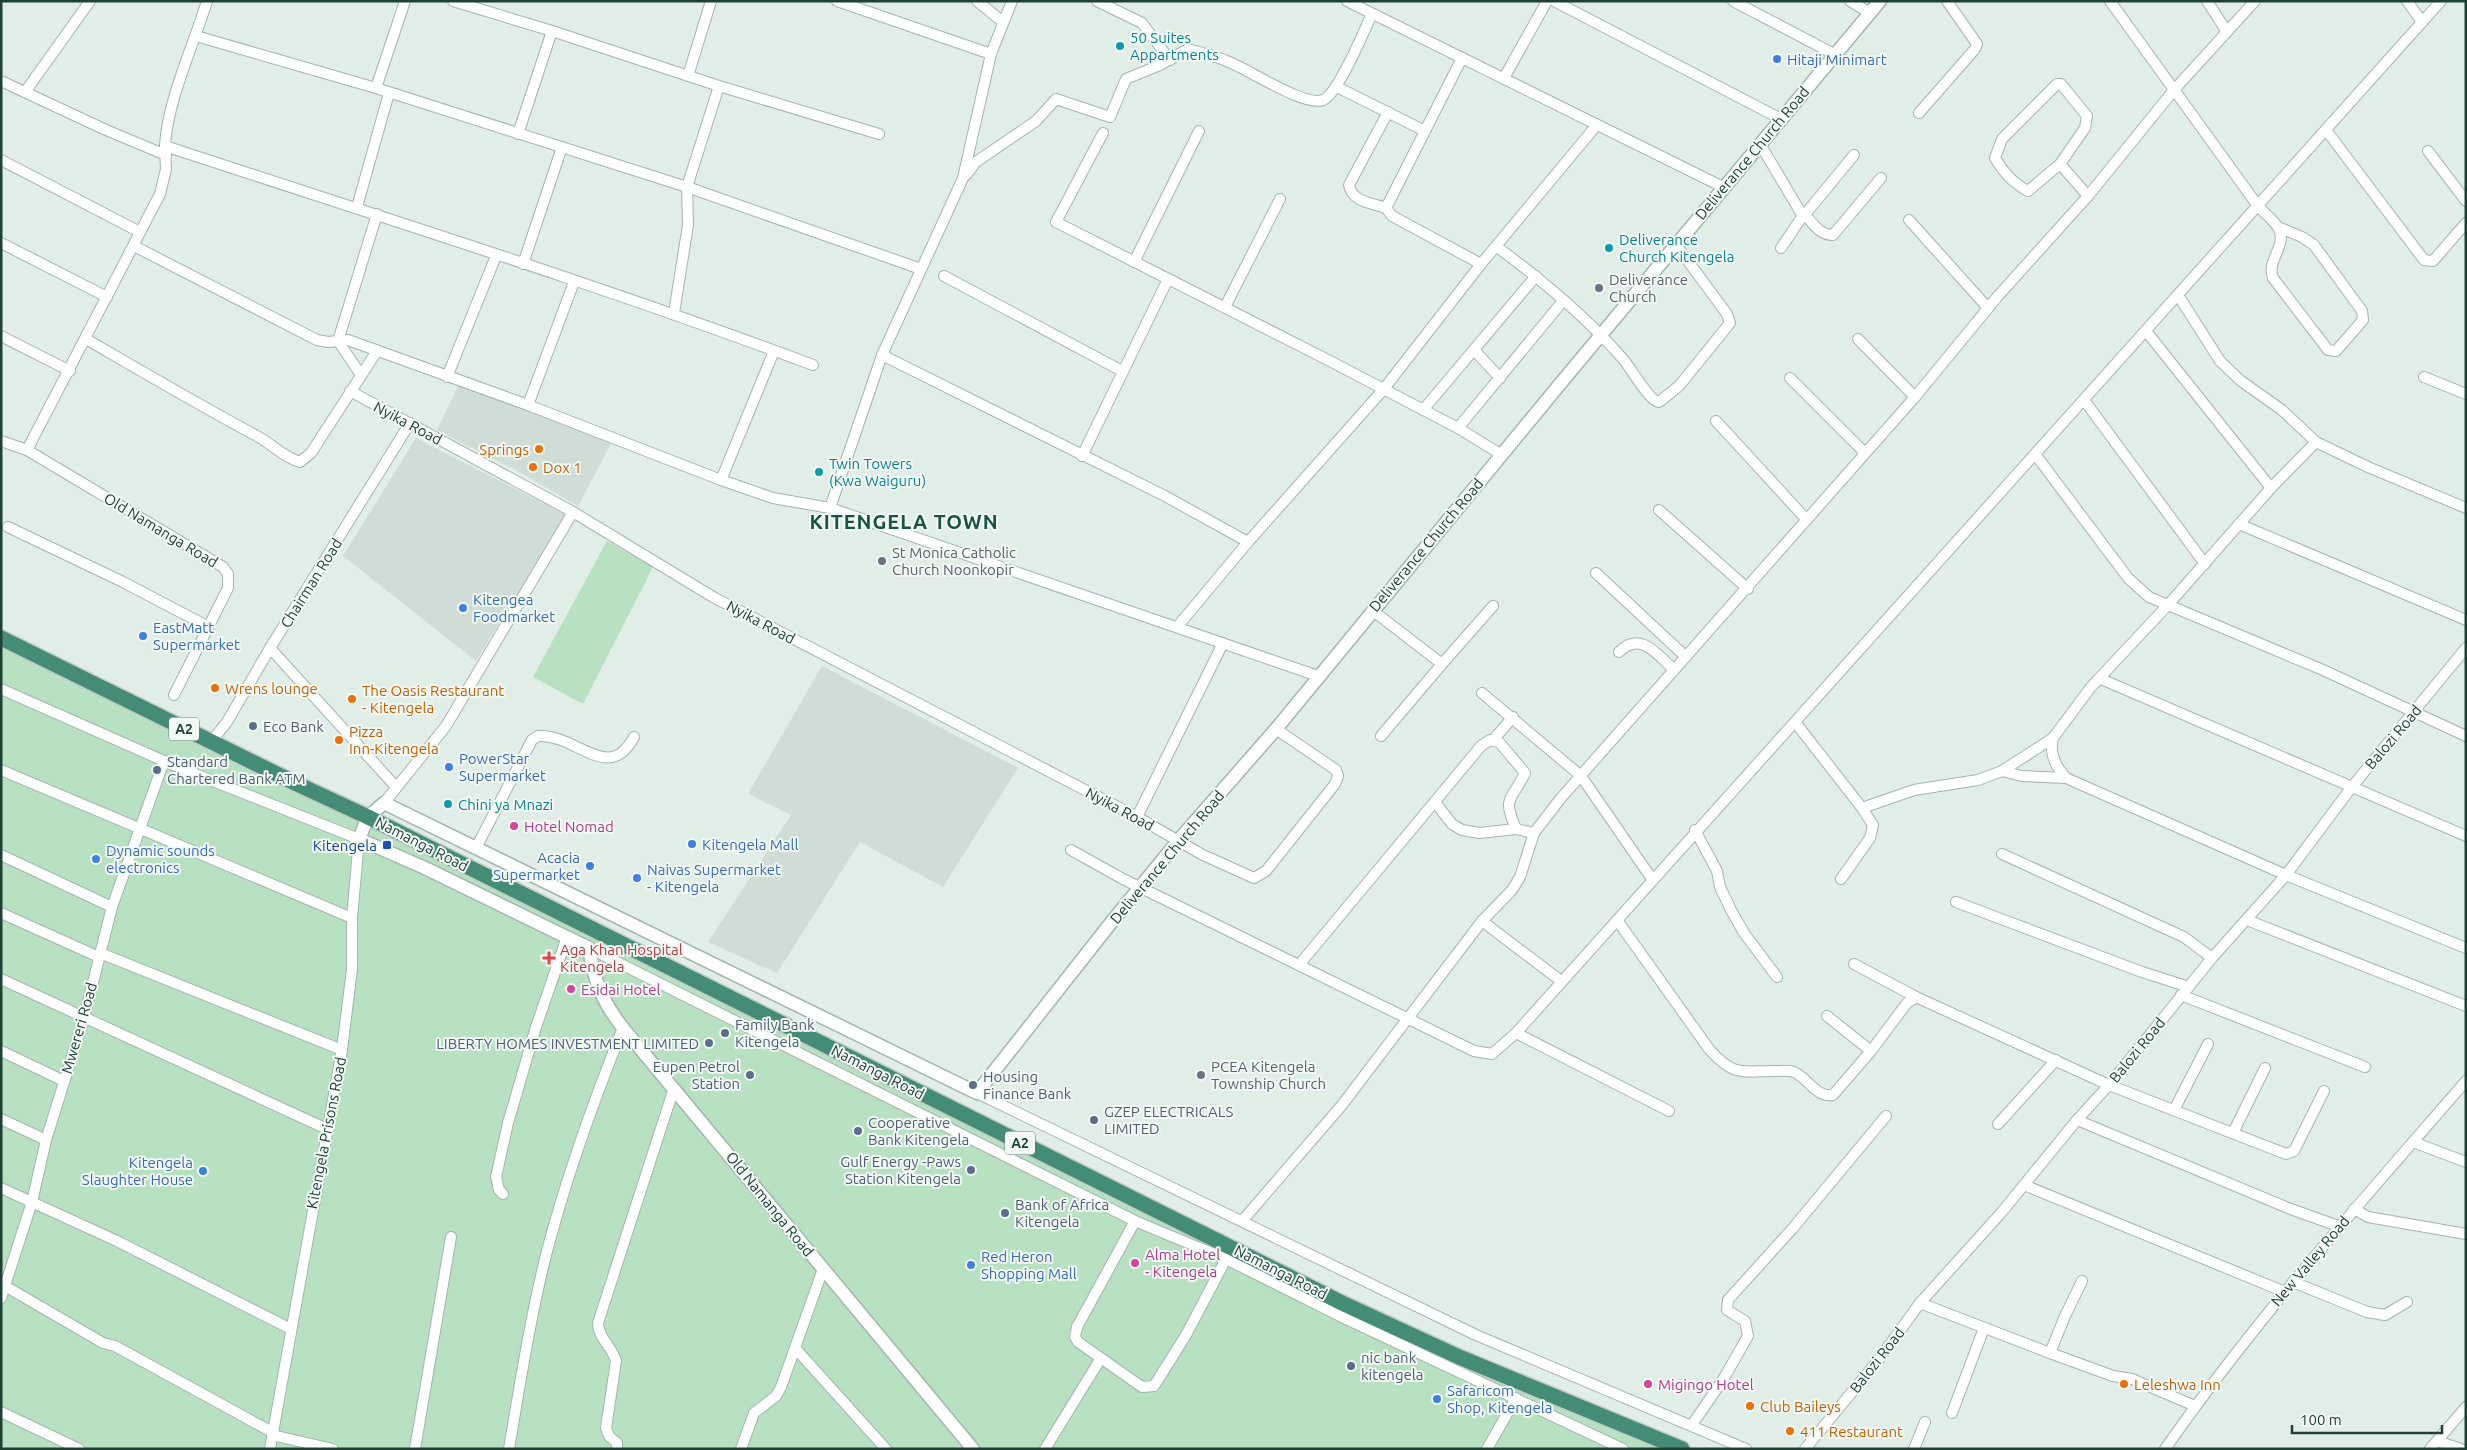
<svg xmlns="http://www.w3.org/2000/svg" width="2467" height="1450" font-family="Ubuntu,sans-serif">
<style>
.built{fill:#cfddd6}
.green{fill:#b7e1c0}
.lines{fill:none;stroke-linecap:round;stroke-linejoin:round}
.minor-casing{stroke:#a3b6ae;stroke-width:12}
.tertiary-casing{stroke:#a3b6ae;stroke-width:15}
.trunk-casing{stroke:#c0cac6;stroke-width:18}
.minor{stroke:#fff;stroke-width:10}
.tertiary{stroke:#fff;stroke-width:12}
.trunk{stroke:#448c76;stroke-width:15}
.culture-dot{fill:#0f9aa8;stroke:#f2f9f5;stroke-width:2}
.shop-dot{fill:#3f7fe0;stroke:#f2f9f5;stroke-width:2}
.worship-dot{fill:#6b7280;stroke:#f2f9f5;stroke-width:2}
.food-dot{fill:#e8710a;stroke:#f2f9f5;stroke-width:2}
.service-dot{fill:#5c6f8a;stroke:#f2f9f5;stroke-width:2}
.hotel-dot{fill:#d1479c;stroke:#f2f9f5;stroke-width:2}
.transit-dot{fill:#1a4fb4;stroke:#f2f9f5;stroke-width:2}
.health-dot{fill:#e0444e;stroke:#f2f9f5;stroke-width:2}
.labels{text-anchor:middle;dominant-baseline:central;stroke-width:4;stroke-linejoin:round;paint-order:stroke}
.shield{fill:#f2f9f5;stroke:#5e786f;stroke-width:1}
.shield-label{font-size:14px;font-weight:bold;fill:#1f4035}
.culture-label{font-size:15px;fill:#0d838f;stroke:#f2f9f5;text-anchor:start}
.shop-label{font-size:15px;fill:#366cbe;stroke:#f2f9f5;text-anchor:start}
.street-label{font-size:15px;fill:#1f4035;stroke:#f2f9f5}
.worship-label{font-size:15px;fill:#5b616d;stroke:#f2f9f5;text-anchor:start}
.food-label{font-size:15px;fill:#c56008;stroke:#f2f9f5;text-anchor:start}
.service-label{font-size:15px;fill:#4e5e75;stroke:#f2f9f5;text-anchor:start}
.hotel-label{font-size:15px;fill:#b23c85;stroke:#f2f9f5;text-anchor:start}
.transit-label{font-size:15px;fill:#164399;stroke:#f2f9f5;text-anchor:end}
.health-label{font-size:15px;fill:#be3a42;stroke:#f2f9f5;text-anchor:start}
.district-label{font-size:20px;font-weight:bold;letter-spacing:1px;fill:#195442;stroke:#f2f9f5}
</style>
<rect width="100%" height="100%" fill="#e1ede7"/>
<!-- built -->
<g class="built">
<polygon points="460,382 614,438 578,506 519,472 437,430"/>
<polygon points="416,438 566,515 476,661 343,556"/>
<polygon points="822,666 1018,768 943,887 860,842 777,973 708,942 791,815 748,794"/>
</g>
<!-- green -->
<g class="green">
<polygon points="607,541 653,567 583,704 533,677"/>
<polygon points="1,638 1342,1303 1680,1449 1,1449"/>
</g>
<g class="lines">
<!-- minor casing -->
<g class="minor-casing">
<g id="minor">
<path d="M207 1C194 44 167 102 165 146 381 217 600 285 813 365"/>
<polyline points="453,1 552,31 719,86 879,134"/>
<polyline points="837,1 991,54"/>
<polyline points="977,1 1003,22"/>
<polyline points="1097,1 1142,23 1170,60"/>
<polyline points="1347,1 1725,188"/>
<polyline points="1554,1 1781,119"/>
<polyline points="1733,1 1834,54"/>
<polyline points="1850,1 1870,13"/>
<path d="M2110 1 2258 206C2264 213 2275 221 2279 229 2287 246 2266 261 2273 278L2328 350 2336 351 2363 320 2362 311 2314 245 2302 237 2278 227"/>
<polyline points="2207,1 2227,32"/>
<polyline points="2407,1 2422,22"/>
<polyline points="196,36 376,88 687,187 921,269"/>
<polyline points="1462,58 1386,208 1392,216 1481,264"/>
<polyline points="688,76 711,1"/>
<polyline points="1504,78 1547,1"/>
<polyline points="1,81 106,130 166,155"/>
<polyline points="1337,87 1425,131"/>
<polyline points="376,88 405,1"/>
<polyline points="25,92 90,1"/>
<polyline points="1919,113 1975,49 1977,44 1947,1"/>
<polyline points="2326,130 2424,260 2433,261 2466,223"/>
<polyline points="1103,133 1056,222 1328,360 1458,428 1502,455"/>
<polyline points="518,134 552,31"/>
<polyline points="1760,144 1801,213 1807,212 1854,155"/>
<polyline points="2428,151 2466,201"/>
<polyline points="1,160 140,232"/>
<path d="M2060 164 2085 128 2087 116 2061 84H2057L2002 139 1995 158C2004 173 2013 183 2028 191L2060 164 2088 196"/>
<path d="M966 175 976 162 1036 121 1056 99 1110 117 1126 79 1160 65 1188 49C1202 53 1216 56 1229 62 1248 69 1304 107 1323 100 1338 94 1364 31 1372 14"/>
<polyline points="357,207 389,93"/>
<path d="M1386 208C1372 203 1352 202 1349 185L1388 112"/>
<polyline points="1909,220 1988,308"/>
<polyline points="1,243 107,297"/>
<polyline points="134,246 317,340 328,342 348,340 528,405 721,480 773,498 830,508 1318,676"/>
<path d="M1497 247C1542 280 1586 317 1623 359 1631 368 1649 401 1659 402L1679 386 1730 323 1727 314 1676 245"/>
<path d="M1781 248 1804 214C1813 223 1819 235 1833 235L1881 178"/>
<polyline points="1134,262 1199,131"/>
<polyline points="523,264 562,147"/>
<polyline points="944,276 1122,371"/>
<polyline points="2178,295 2220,361 2241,381 2282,410 2316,442 2368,467 2466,508"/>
<polyline points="1225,307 1280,199"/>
<polyline points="674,313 688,225 687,187 719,86"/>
<polyline points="2146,331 2271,488"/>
<polyline points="1,336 70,371"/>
<path d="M86 339C143 372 199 405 257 436 272 444 283 457 300 462L311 453 377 351"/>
<polyline points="1858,339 1915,397"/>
<polyline points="1474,350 1500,378"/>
<polyline points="882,355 1165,496 1248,542"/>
<polyline points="361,375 338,341 377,214"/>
<polyline points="447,377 496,256"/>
<polyline points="2424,377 2466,394"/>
<polyline points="1790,378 1864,452"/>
<polyline points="350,391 573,512 713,597 1137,817 1203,855 1254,878 1266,871 1335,784 1338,776 1336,770 1276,729"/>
<polyline points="2084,400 2205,564"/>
<polyline points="528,405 574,282"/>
<polyline points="1423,410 1536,276"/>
<polyline points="1716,421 1806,519"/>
<polyline points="1458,428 1563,301"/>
<polyline points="1,441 27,450 223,567 228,574 228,588 174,695"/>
<path d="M2316 442 2271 488 2167 606 2091 687 2053 738C2049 753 2056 767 2066 778L2286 875 2466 948"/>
<polyline points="27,450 160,194 166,169 165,146"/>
<polyline points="2035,454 2128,578 2149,597 2323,670 2466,736"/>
<polyline points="1082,456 1168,279"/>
<polyline points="721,480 774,351"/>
<polyline points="830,508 882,355 963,178 991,54 1012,1"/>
<polyline points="1659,510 1748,589"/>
<polyline points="2239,524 2466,620"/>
<polyline points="8,527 123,582 207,626"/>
<polyline points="1596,573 1686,657"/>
<polyline points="1372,610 1442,664 1381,736"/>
<polyline points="1177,627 1248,542 1383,390 1481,264 1596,126"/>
<polyline points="270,648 396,787"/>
<path d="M1619 652C1640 630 1658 655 1674 670"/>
<polyline points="1442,664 1493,606"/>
<polyline points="2101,679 2466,836"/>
<polyline points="1,689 180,768 359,839 352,918 352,969 342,1050 270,1449"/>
<polyline points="1482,693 1581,776 1652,879"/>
<polyline points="1795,722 1862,808 1873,825 1870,838 1841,879"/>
<polyline points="1493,740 1513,717"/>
<polyline points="211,742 227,722 270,648 410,423"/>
<polyline points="1,770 352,918"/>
<polyline points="2002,771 2022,776 2066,778"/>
<polyline points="1435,802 1452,824 1462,830 1479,833 1516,829 1534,833 1561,798 1915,397 1998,296 2088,196 2174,90 2255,1"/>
<polyline points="384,803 446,726 573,512"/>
<polyline points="1862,808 1914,790 1978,780 2002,771 2053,738"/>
<polyline points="1137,817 1223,643"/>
<polyline points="1695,830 1717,871 1720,887 1731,910 1744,933 1777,977"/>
<path d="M476 848 532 740 538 736C575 733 609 785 634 737"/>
<polyline points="1071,850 1123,879 1474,1051 1492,1054 1516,1033 2441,1"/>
<polyline points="2002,854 2184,937 2212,958"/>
<polyline points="1,855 112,907"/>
<polyline points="1956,902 2142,972 2189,987"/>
<polyline points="1,913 99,957"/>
<path d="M1617 920 1709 1049C1734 1077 1740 1071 1775 1071 1781 1071 1788 1070 1794 1072 1808 1078 1816 1098 1833 1095L1871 1051 1907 1003 1916 997 2109 1085 2286 1154 2294 1151 2324 1091"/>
<polyline points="2247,920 2466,1006"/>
<polyline points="1482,921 1561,981"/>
<polyline points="589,948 1135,1221 1226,1259 1344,1318 1623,1449"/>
<polyline points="100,953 342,1050"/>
<polyline points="1854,964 1916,997"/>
<path d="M1299 965 1481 746 1490 740 1499 742 1525 773C1511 802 1502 796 1516 829"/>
<polyline points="1,979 327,1129"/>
<polyline points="2181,995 2365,1067"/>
<polyline points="1827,1016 1871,1051"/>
<polyline points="1516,1033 1669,1111"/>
<polyline points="1,1051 64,1081"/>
<polyline points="977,1093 1476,1335 1746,1449"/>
<polyline points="2174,1110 2208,1044"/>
<polyline points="1,1119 46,1140"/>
<polyline points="2077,1120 2288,1208 2338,1226"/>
<polyline points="1998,1124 2056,1060"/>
<polyline points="2233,1133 2265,1068"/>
<polyline points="2413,1142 2466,1162"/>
<polyline points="2024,1185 2285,1292"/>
<polyline points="1,1188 117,1241 291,1329"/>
<polyline points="503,1194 499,1190 496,1177 508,1123 536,1027 567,937"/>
<polyline points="2354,1209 2368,1217 2466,1234"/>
<polyline points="1243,1220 1342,1105 1482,921 1512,890 1520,877 1534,833"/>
<polyline points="1135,1221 1077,1327 1075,1337 1078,1342 1142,1387 1154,1386 1186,1335 1226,1259"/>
<polyline points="2082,1281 2065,1316 2050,1353 2113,1376 2132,1379 2195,1406"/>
<polyline points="2293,1282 2367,1312 2385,1315 2407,1302"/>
<polyline points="5,1286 103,1343 115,1346 272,1432"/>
<polyline points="1,1298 32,1202 46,1140 84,1018 112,907 164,761"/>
<polyline points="1920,1303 2050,1353"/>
<polyline points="795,1348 886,1449"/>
<polyline points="1,1412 79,1449"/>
<polyline points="1952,1413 1984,1328"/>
<polyline points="1692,1425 1724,1378 1748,1336 1745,1321 1727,1310 1728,1300 1793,1228 1886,1116"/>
<polyline points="272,1435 333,1449"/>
<polyline points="2437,1441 2461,1449"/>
<polyline points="415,1449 451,1237"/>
<path d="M509 1449C520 1384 530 1319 546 1255 566 1178 593 1102 623 1028"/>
<path d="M617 1449V1443L609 1436 606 1428 616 1361C612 1346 598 1338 598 1323L674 1088"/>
<polyline points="741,1449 754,1413 776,1396 781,1387 823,1269"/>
<polyline points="1045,1449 1101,1358"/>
<polyline points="1487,1449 1516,1398"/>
<polyline points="1805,1449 1880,1358 1920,1303 2001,1213 2077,1120 2109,1085 2212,958 2286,875 2351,788 2466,648"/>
<polyline points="1914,1449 1925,1422"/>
<path d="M2165 1449C2256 1319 2362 1201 2466 1081"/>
<polyline points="2430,1449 2466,1407"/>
</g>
</g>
<!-- tertiary casing -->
<g class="tertiary-casing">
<path id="tertiary" d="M973 1449 623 1028C602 1001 594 981 589 948L425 868 359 839 368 817 384 803 977 1093 1110 924 1178 841 1276 729 1560 384 1880 1"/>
</g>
<!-- trunk casing -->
<g class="trunk-casing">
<polyline id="trunk" points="1,638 297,784 368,817 1342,1303 1459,1357 1682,1449"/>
</g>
<!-- minor -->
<use href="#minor" class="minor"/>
<!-- tertiary -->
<use href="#tertiary" class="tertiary"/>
<!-- trunk -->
<use href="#trunk" class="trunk"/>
</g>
<!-- markers -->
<g class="culture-dot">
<circle cx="1120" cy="46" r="5"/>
<circle cx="1609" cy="248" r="5"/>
<circle cx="819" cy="472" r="5"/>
<circle cx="448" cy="804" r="5"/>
</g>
<g class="shop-dot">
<circle cx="1777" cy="59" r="5"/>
<circle cx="463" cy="608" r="5"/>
<circle cx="143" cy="636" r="5"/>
<circle cx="449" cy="767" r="5"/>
<circle cx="692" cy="844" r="5"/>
<circle cx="96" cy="859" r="5"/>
<circle cx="590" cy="866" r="5"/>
<circle cx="637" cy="878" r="5"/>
<circle cx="203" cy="1171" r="5"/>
<circle cx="971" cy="1265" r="5"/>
<circle cx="1437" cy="1399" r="5"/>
</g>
<g class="worship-dot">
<circle cx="1599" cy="288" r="5"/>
<circle cx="882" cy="561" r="5"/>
<circle cx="1201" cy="1075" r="5"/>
</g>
<g class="food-dot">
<circle cx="539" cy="449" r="5"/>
<circle cx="533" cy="467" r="5"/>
<circle cx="215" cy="688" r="5"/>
<circle cx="352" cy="699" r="5"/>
<circle cx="339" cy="740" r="5"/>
<circle cx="2124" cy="1384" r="5"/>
<circle cx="1750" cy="1406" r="5"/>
<circle cx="1790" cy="1431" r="5"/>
</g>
<g class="service-dot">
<circle cx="253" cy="726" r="5"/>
<circle cx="157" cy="770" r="5"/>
<circle cx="725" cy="1033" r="5"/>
<circle cx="709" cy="1043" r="5"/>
<circle cx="750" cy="1075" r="5"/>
<circle cx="973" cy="1085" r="5"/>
<circle cx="1094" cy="1120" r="5"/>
<circle cx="858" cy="1131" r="5"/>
<circle cx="971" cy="1170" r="5"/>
<circle cx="1005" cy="1213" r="5"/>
<circle cx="1351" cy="1366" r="5"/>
</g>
<g class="hotel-dot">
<circle cx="514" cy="826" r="5"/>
<circle cx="571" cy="989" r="5"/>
<circle cx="1135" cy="1263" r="5"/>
<circle cx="1648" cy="1384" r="5"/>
</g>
<rect class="transit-dot" x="382" y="840" width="10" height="10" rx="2.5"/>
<path class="health-dot" d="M546.5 950.5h5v5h5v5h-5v5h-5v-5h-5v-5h5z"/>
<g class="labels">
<!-- shield labels -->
<g class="shield">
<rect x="169" y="717.5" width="30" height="23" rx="4"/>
<rect x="1005" y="1131.5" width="30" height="23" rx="4"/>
</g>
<g class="shield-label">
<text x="184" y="729">A2</text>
<text x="1020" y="1143">A2</text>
</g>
<!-- culture labels -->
<g class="culture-label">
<text x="1130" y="37">50 Suites<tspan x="1130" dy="17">Appartments</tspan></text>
<text x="1619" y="239">Deliverance<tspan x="1619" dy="17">Church Kitengela</tspan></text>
<text x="829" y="463">Twin Towers<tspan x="829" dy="17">(Kwa Waiguru)</tspan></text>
<text x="458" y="804">Chini ya Mnazi</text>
</g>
<!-- shop labels -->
<g class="shop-label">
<text x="1787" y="59">Hitaji Minimart</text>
<text x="473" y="599">Kitengea<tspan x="473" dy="17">Foodmarket</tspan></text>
<text x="153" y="627">EastMatt<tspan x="153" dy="17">Supermarket</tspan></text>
<text x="459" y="758">PowerStar<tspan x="459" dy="17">Supermarket</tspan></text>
<text x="702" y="844">Kitengela Mall</text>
<text x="106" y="850">Dynamic sounds<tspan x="106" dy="17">electronics</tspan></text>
<text x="580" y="857" text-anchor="end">Acacia<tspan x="580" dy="17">Supermarket</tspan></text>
<text x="647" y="869">Naivas Supermarket<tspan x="647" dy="17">- Kitengela</tspan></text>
<text x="193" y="1162" text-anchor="end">Kitengela<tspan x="193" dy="17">Slaughter House</tspan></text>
<text x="981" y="1256">Red Heron<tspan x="981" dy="17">Shopping Mall</tspan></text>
<text x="1447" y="1390">Safaricom<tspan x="1447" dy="17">Shop, Kitengela</tspan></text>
</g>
<!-- street labels -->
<g class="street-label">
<text transform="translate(1752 153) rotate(-50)">Deliverance Church Road</text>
<text transform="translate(408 423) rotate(28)">Nyika Road</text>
<text transform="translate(161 530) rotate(31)">Old Namanga Road</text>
<text transform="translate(1426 545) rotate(-50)">Deliverance Church Road</text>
<text transform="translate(311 583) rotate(-58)">Chairman Road</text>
<text transform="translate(761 622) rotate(28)">Nyika Road</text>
<text transform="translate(2393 737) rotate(-50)">Balozi Road</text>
<text transform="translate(1120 809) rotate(28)">Nyika Road</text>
<text transform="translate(422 844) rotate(27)">Namanga Road</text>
<text transform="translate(1167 857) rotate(-50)">Deliverance Church Road</text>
<text transform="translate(79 1028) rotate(-74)">Mwereri Road</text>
<text transform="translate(2137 1050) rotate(-51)">Balozi Road</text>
<text transform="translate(878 1072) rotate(27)">Namanga Road</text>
<text transform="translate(326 1133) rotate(-79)">Kitengela Prisons Road</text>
<text transform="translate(770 1204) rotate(51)">Old Namanga Road</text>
<text transform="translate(2310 1261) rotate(-50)">New Valley Road</text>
<text transform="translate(1281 1272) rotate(27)">Namanga Road</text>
<text transform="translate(1877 1360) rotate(-52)">Balozi Road</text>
</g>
<!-- worship labels -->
<g class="worship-label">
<text x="1609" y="279">Deliverance<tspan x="1609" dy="17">Church</tspan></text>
<text x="892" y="552">St Monica Catholic<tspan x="892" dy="17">Church Noonkopir</tspan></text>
<text x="1211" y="1066">PCEA Kitengela<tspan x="1211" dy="17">Township Church</tspan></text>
</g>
<!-- food labels -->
<g class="food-label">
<text x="529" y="449" text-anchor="end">Springs</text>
<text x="543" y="467">Dox 1</text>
<text x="225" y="688">Wrens lounge</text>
<text x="362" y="690">The Oasis Restaurant<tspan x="362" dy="17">- Kitengela</tspan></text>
<text x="349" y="731">Pizza<tspan x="349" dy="17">Inn-Kitengela</tspan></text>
<text x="2134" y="1384">Leleshwa Inn</text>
<text x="1760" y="1406">Club Baileys</text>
<text x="1800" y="1431">411 Restaurant</text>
</g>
<!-- service labels -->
<g class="service-label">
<text x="263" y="726">Eco Bank</text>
<text x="167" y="761">Standard<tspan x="167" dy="17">Chartered Bank ATM</tspan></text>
<text x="735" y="1024">Family Bank<tspan x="735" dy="17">Kitengela</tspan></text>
<text x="699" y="1043" text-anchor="end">LIBERTY HOMES INVESTMENT LIMITED</text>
<text x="740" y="1066" text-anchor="end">Eupen Petrol<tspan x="740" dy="17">Station</tspan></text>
<text x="983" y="1076">Housing<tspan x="983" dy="17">Finance Bank</tspan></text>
<text x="1104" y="1111">GZEP ELECTRICALS<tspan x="1104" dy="17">LIMITED</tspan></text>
<text x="868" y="1122">Cooperative<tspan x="868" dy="17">Bank Kitengela</tspan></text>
<text x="961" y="1161" text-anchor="end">Gulf Energy -Paws<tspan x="961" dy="17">Station Kitengela</tspan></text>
<text x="1015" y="1204">Bank of Africa<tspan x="1015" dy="17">Kitengela</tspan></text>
<text x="1361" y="1357">nic bank<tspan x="1361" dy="17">kitengela</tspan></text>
</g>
<!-- hotel labels -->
<g class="hotel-label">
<text x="524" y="826">Hotel Nomad</text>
<text x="581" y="989">Esidai Hotel</text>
<text x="1145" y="1254">Alma Hotel<tspan x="1145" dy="17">- Kitengela</tspan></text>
<text x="1658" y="1384">Migingo Hotel</text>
</g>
<!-- transit labels -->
<g class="transit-label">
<text x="377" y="845">Kitengela</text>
</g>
<!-- health labels -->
<g class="health-label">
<text x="560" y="949">Aga Khan Hospital<tspan x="560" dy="17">Kitengela</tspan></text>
</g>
<!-- district labels -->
<g class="district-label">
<text x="904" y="521">KITENGELA TOWN</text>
</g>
</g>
<!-- border -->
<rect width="2467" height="1450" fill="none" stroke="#1f4035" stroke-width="5"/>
<!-- scale -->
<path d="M2292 1425v8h150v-8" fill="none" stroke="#1f4035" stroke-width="2.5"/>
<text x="2300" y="1425" font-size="15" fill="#1f4035" stroke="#f2f9f5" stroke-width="4" paint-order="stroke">100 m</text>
</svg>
